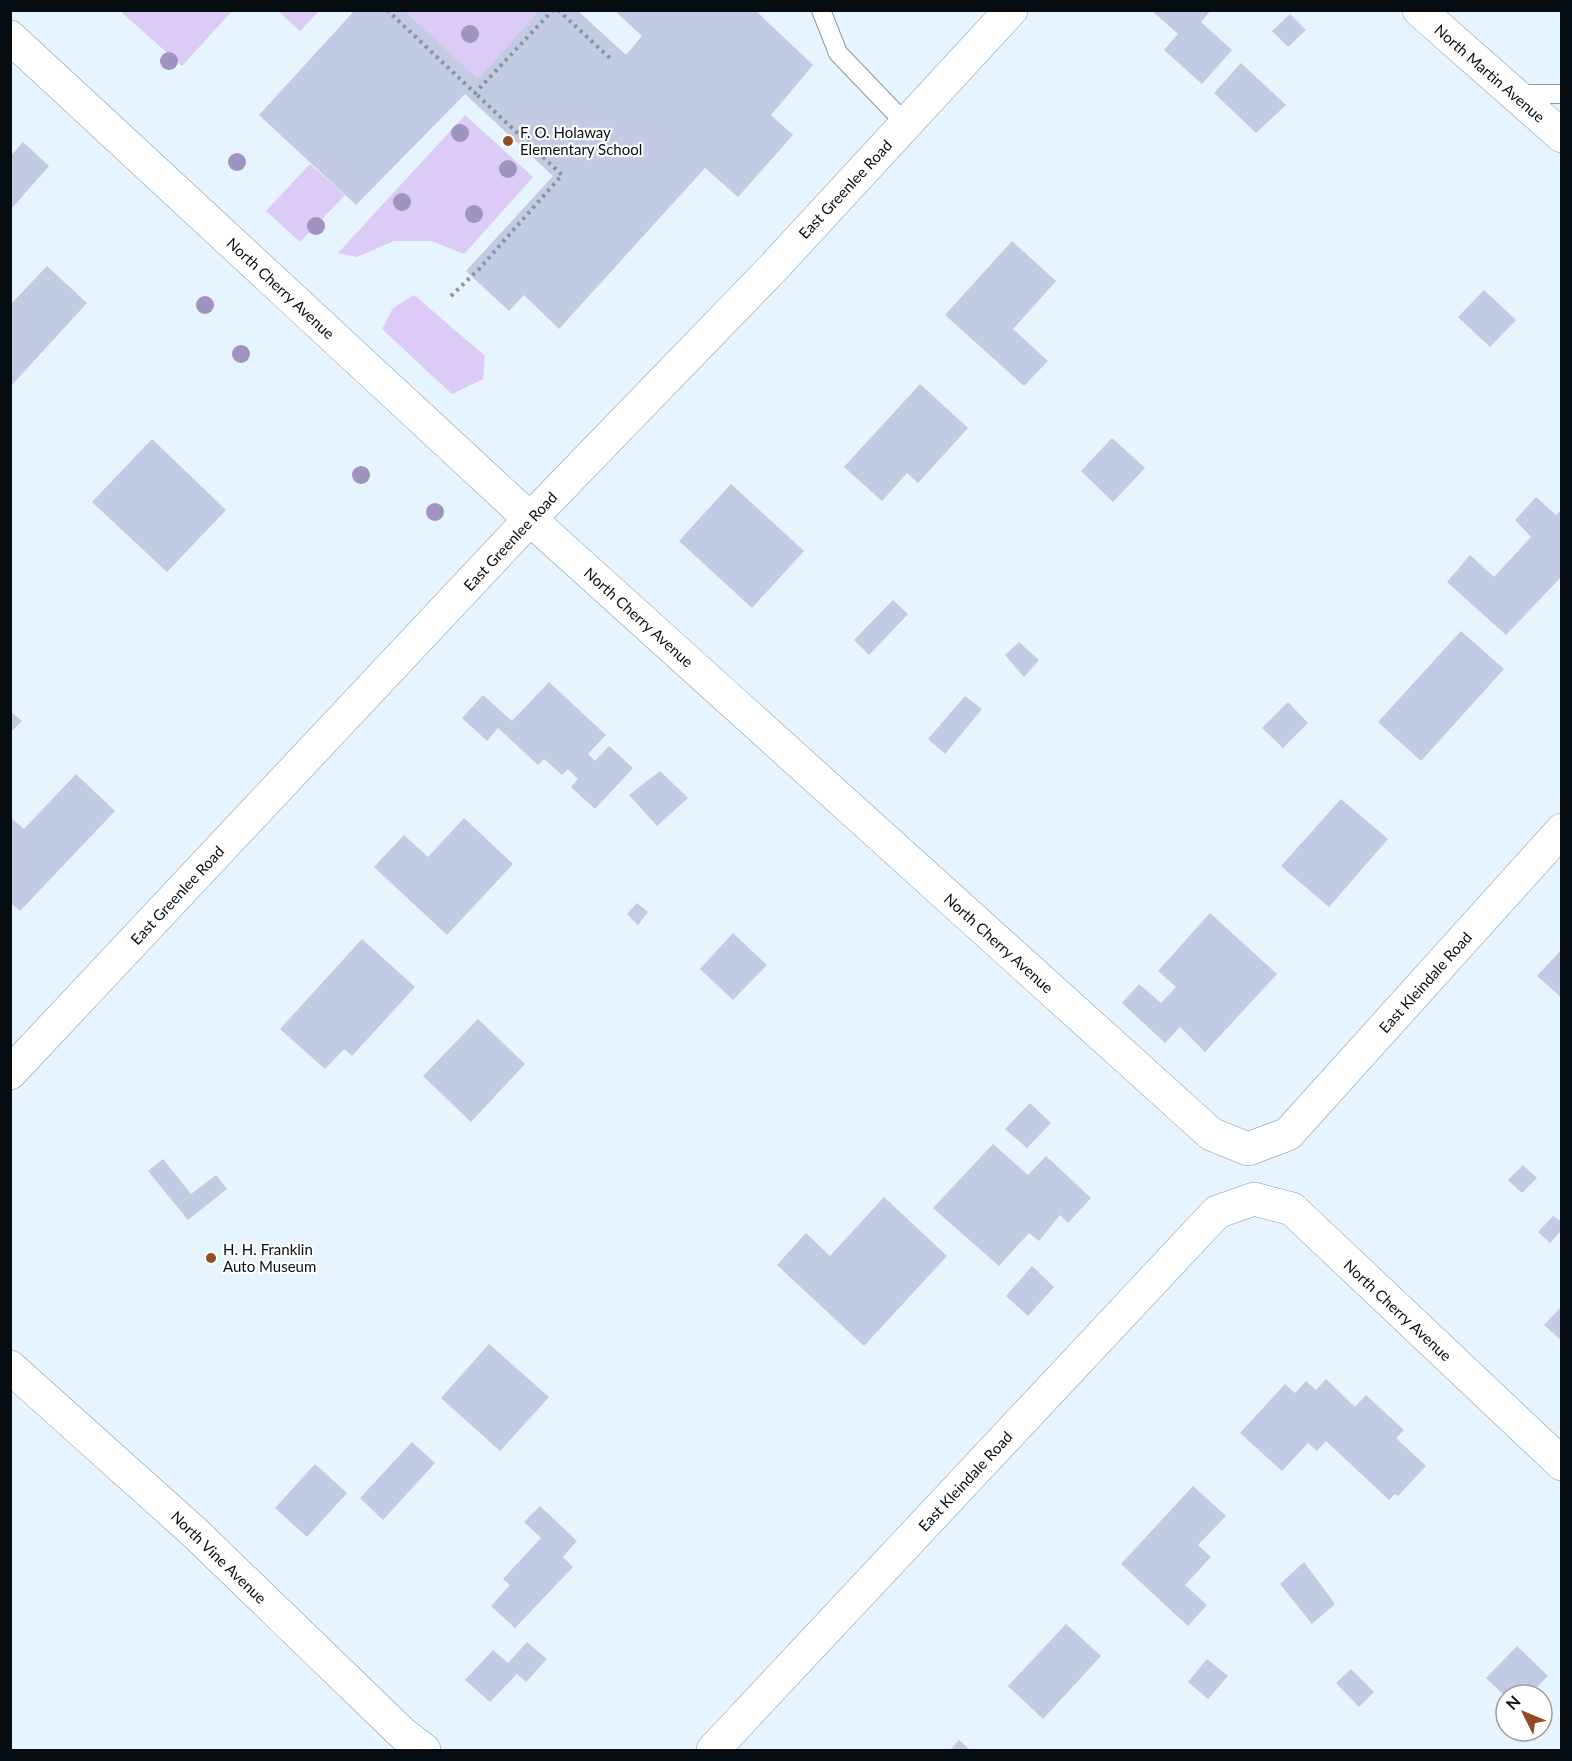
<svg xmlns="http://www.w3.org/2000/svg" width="1572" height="1761" font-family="Lato,sans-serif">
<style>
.green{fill:#dccaf7}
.building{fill:#c2cbe3}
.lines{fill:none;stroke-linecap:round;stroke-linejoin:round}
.lane-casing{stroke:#849baa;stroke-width:20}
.street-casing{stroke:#849baa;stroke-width:34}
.path{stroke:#88949c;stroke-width:4;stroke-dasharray:3 4.5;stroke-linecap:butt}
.lane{stroke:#fff;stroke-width:18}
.street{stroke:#fff;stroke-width:33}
.tree{fill:#9f94bf}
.poi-dot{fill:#924b27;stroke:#fff;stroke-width:2}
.labels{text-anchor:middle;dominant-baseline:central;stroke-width:4.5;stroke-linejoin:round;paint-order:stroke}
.street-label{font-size:15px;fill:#050c12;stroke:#fff}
.poi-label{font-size:15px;fill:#050c12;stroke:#fff;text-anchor:start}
</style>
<rect width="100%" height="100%" fill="#e5f4fe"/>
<!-- green -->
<g class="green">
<polygon points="120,11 232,11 182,66"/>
<polygon points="278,11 319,11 300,31"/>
<polygon points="403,11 540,11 478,79"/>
<polygon points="465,115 533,177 464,254 432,241 394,241 357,257 338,253"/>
<polygon points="310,164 345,195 300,242 266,211"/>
<polygon points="414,295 485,356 483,379 452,394 382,329 393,308"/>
</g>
<!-- building -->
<g class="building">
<polygon points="355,10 403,10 478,79 540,10 577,10 626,55 642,36 614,10 755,10 813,65 771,115 793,135 738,197 705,168 559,329 524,295 509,311 466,271 553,176 465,94 356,205 259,115"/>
<polygon points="1151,10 1211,10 1201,22 1232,50 1202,84 1164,50 1178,34"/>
<polygon points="1290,14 1306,30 1288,47 1272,31"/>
<polygon points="1241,63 1286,105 1256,133 1214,93"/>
<polygon points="23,142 49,166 12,208 10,157"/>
<polygon points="1012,241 1056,281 1013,329 1048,361 1024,386 945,315"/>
<polygon points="47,266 87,303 10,387 10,305"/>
<polygon points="1484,290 1516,320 1490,347 1458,317"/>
<polygon points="920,384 968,428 918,483 907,473 882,501 844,467"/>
<polygon points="1112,438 1145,468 1113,502 1081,471"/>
<polygon points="152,439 226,510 167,572 92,502"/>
<polygon points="731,484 804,551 752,608 679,541"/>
<polygon points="1536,497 1556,515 1562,509 1562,576 1506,635 1447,582 1470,555 1494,577 1531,537 1515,520"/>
<polygon points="893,600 908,614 869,655 854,640"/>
<polygon points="1461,631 1504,669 1421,761 1378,722"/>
<polygon points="1019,642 1039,660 1024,677 1005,655"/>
<polygon points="549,682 606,735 588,754 595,761 609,746 633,768 595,809 571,787 578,779 568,769 562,775 544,759 538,765 498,728 487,741 462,718 483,695 512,721"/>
<polygon points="965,696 982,709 945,754 928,739"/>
<polygon points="1288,702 1308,723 1283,748 1262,728"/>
<polygon points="10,711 22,721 13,730 10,728"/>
<polygon points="660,771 688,798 657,826 629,795"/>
<polygon points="76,774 115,811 20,911 10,902 10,821 12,819 24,829"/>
<polygon points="1341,799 1388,839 1329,907 1281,866"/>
<polygon points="464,818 513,864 447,935 374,867 404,835 428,857"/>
<polygon points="637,903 648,912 638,925 627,914"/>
<polygon points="1210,913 1277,974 1205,1052 1180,1027 1165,1043 1122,1003 1139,984 1161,1003 1176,987 1158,971"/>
<polygon points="733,933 767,965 733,1000 700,969"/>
<polygon points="362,939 415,987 352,1056 344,1049 325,1069 280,1029"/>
<polygon points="1562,949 1562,998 1537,976"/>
<polygon points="478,1019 525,1064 471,1122 423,1076"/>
<polygon points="1030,1103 1051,1123 1027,1148 1005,1129"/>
<polygon points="993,1144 1028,1175 1046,1156 1091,1198 1068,1223 1060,1215 1039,1241 1029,1233 999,1266 933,1208"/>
<polygon points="163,1159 191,1194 216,1175 227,1189 188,1220 148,1171"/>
<polygon points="1523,1165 1537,1178 1522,1193 1508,1180"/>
<polygon points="884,1197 947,1256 864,1346 777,1265 806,1233 830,1256"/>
<polygon points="1553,1216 1562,1222 1562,1230 1550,1243 1538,1232"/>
<polygon points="1032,1266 1054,1287 1028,1316 1006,1296"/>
<polygon points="1562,1306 1562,1341 1544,1325"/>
<polygon points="489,1344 549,1397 500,1451 441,1398"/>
<polygon points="1326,1379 1355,1407 1366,1395 1404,1430 1396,1438 1426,1466 1398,1496 1395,1494 1389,1500 1326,1441 1317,1451 1308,1443 1282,1471 1240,1433 1285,1384 1295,1393 1306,1381 1316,1390"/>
<polygon points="412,1442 435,1463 383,1520 360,1498"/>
<polygon points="315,1464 347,1493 307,1537 275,1508"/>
<polygon points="1193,1486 1226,1516 1198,1545 1211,1557 1185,1585 1207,1605 1188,1626 1121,1564"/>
<polygon points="540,1506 577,1541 563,1557 573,1567 515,1628 491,1606 510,1585 503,1579 541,1538 524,1522"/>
<polygon points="1304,1562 1335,1604 1312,1624 1280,1584"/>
<polygon points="1066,1624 1101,1656 1043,1719 1008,1686"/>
<polygon points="527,1642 547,1659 526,1682 517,1674 490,1702 465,1680 493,1650 508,1663"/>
<polygon points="1517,1646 1548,1676 1529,1695 1506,1695 1506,1697 1486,1678"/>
<polygon points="1207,1659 1228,1676 1208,1699 1188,1682"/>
<polygon points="1351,1669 1374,1692 1359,1707 1336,1683"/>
<polygon points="959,1740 970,1750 950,1750"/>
</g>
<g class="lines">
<!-- lane casing -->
<g class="lane-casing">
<g id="lane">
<polyline points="821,10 838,53 906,124"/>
<polyline points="1515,94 1562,94"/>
</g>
</g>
<!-- street casing -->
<g class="street-casing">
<g id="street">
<polyline points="1419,10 1562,136"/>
<polyline points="10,37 530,519 1211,1134 1248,1149 1288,1134 1562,830"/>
<polyline points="10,1073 530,519 773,268 1011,10"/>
<polyline points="10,1367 194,1532 402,1733 424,1750"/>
<polyline points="713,1750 1217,1212 1254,1199 1292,1209 1562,1464"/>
</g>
</g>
<!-- path -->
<g class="path">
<polyline points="387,10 475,93 553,10"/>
<polyline points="558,10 612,60"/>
<polyline points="451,296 479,269 562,175 475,93"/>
</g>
<!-- lane -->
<use href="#lane" class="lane"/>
<!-- street -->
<use href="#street" class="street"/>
</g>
<!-- trees -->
<g class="tree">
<circle cx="470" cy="34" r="9"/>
<circle cx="169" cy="61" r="9"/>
<circle cx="460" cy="133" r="9"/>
<circle cx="237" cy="162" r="9"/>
<circle cx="508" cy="169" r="9"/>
<circle cx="402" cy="202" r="9"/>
<circle cx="474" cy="214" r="9"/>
<circle cx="316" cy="226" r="9"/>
<circle cx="205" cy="305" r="9"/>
<circle cx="241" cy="354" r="9"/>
<circle cx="361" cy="475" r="9"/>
<circle cx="435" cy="512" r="9"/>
</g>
<!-- markers -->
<g class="poi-dot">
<circle cx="508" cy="141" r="6"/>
<circle cx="211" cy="1258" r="6"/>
</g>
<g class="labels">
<!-- street labels -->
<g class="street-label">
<text transform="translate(1490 73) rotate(41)">North Martin Avenue</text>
<text transform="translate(845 189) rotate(-47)">East Greenlee Road</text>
<text transform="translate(281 288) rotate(43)">North Cherry Avenue</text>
<text transform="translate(510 541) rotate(-47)">East Greenlee Road</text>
<text transform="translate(639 617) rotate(42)">North Cherry Avenue</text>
<text transform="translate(177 895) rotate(-47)">East Greenlee Road</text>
<text transform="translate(999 943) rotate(42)">North Cherry Avenue</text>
<text transform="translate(1425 982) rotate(-48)">East Kleindale Road</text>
<text transform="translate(1398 1310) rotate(43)">North Cherry Avenue</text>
<text transform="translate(965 1481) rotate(-47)">East Kleindale Road</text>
<text transform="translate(219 1557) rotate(44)">North Vine Avenue</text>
</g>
<!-- poi labels -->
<g class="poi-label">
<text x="520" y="132">F. O. Holaway<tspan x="520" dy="17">Elementary School</tspan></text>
<text x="223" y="1249">H. H. Franklin<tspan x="223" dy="17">Auto Museum</tspan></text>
</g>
</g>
<!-- border -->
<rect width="1572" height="1761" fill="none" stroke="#050c12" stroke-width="24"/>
<!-- north arrow -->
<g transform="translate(1524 1713) rotate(313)"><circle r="28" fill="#ffffff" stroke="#9b9ea0" stroke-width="1.5"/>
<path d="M0-4.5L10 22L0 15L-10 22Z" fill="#924b27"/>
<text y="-9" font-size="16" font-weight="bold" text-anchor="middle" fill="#050c12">N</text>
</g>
</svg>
